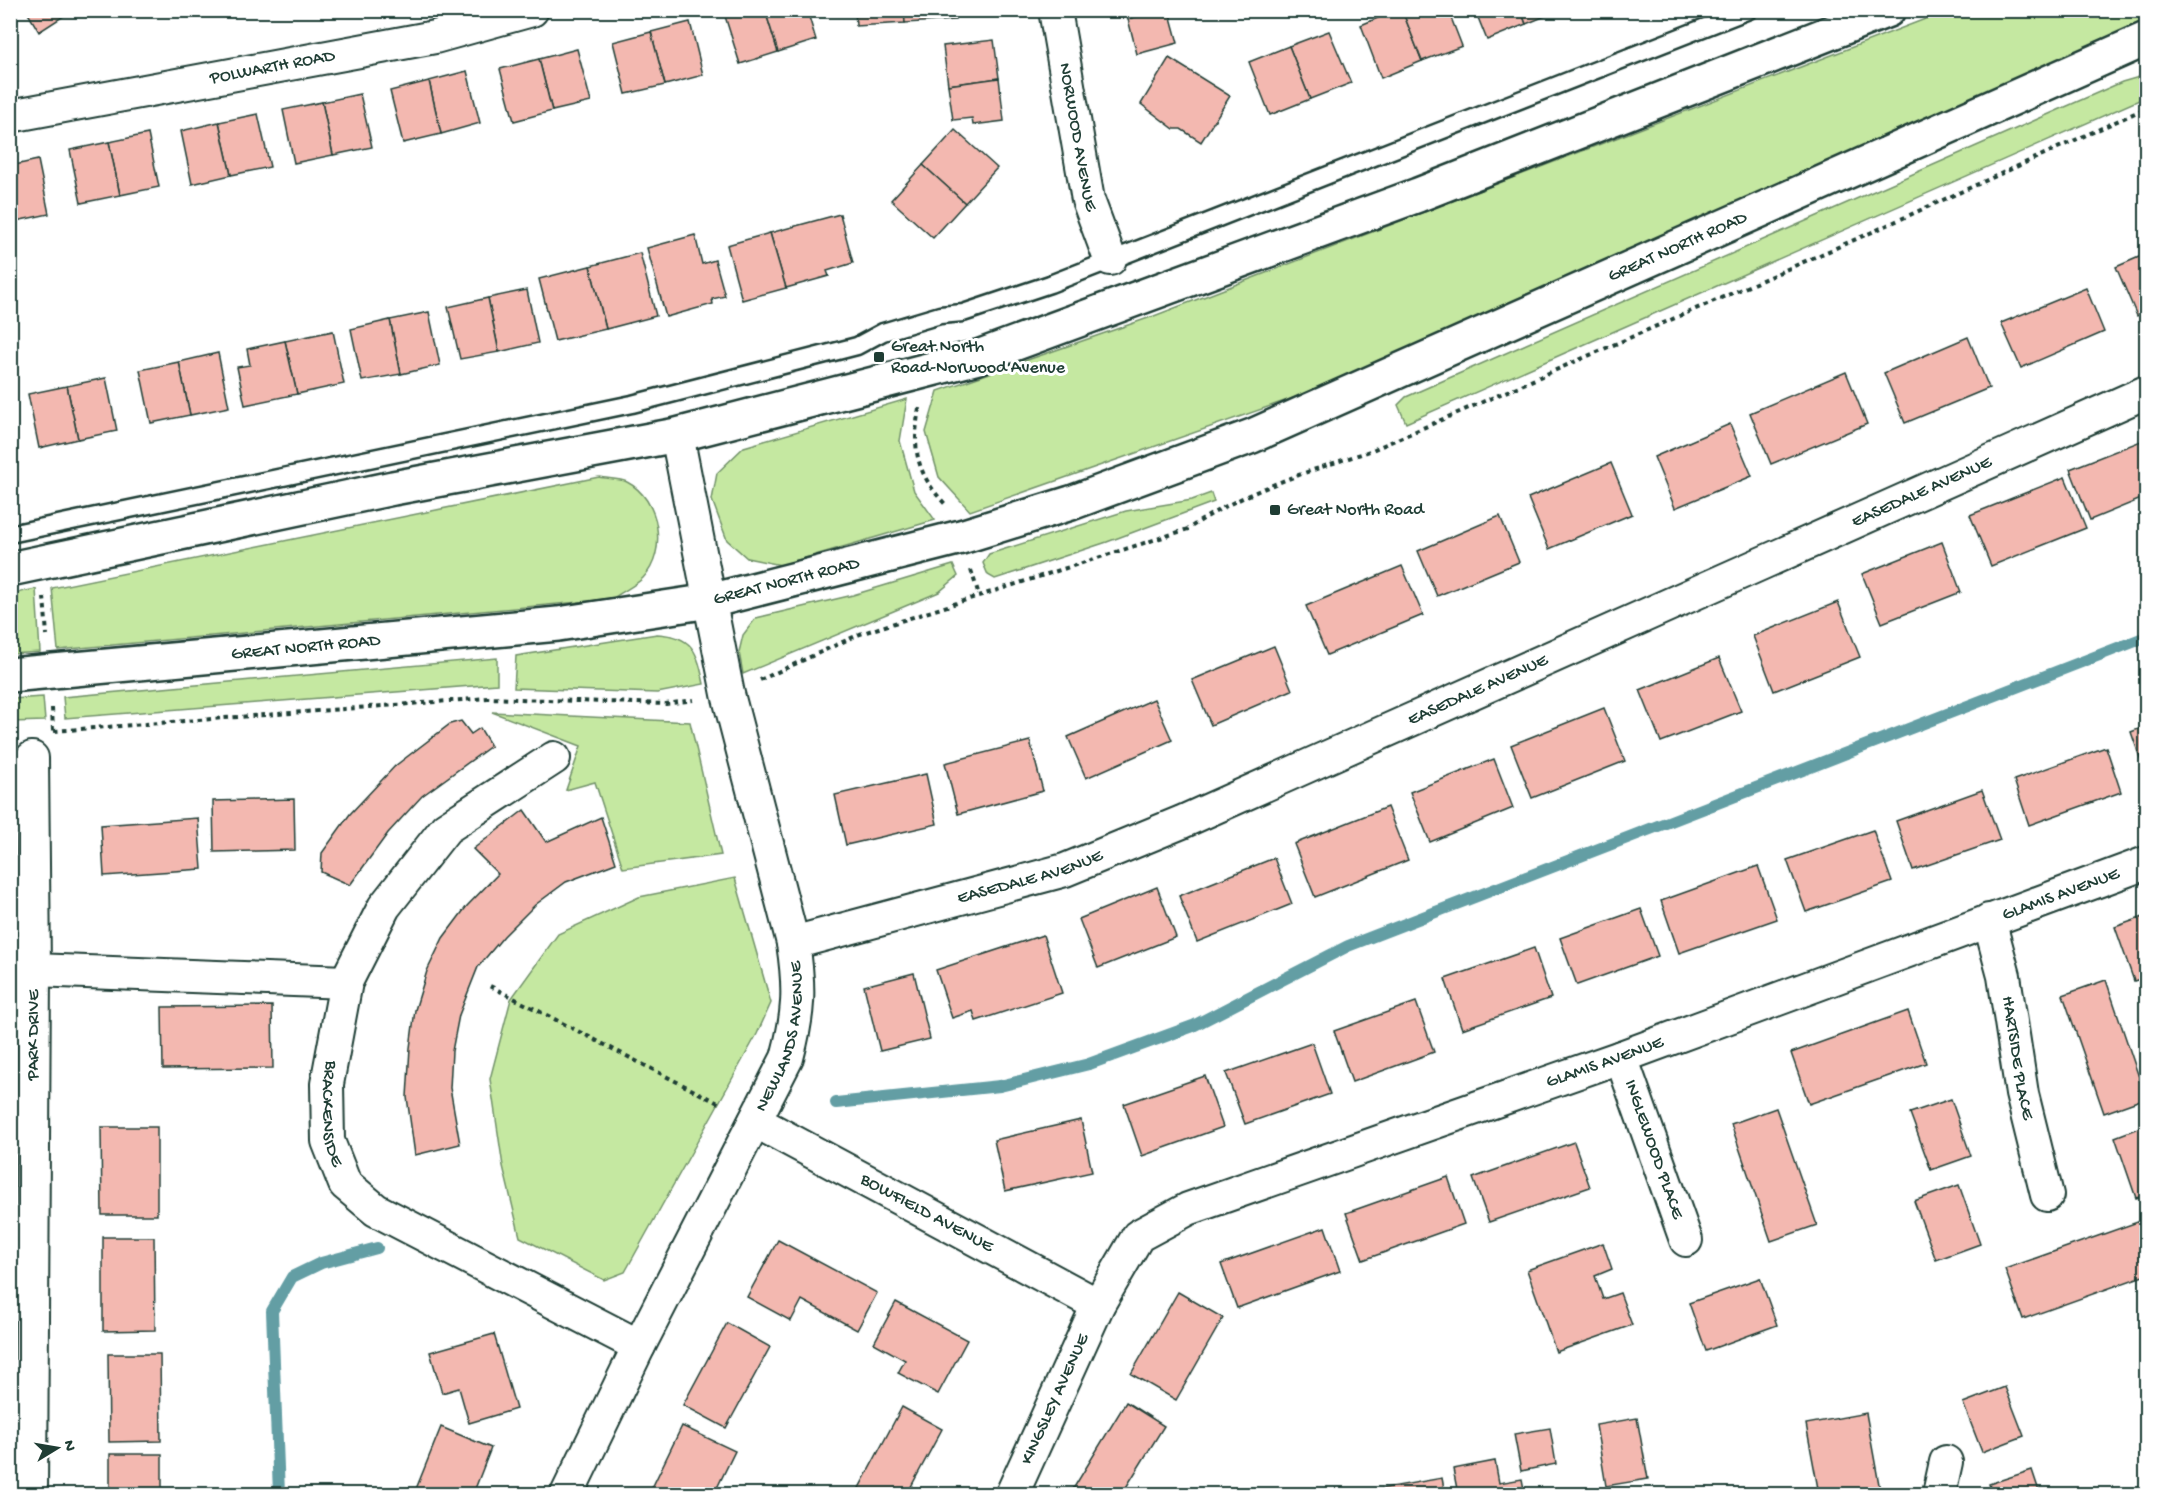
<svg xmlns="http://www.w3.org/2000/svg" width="2157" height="1505" font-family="'Gochi Hand',sans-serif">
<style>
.green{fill:#c5e8a1;stroke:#72926a;stroke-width:1.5}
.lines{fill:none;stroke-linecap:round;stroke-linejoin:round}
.stream{stroke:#639ea4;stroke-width:12}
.building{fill:#f3b8b0;stroke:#1f3d34;stroke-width:1.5}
.lane-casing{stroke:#1f3d34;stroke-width:21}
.street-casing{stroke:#1f3d34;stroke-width:36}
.secondary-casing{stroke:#1f3d34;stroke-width:38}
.path{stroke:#1f3d34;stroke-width:4;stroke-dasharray:4.5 4.5;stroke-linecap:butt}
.lane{stroke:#fff;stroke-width:16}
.street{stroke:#fff;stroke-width:32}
.secondary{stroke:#fff;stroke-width:33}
.poi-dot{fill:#1f3d34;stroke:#fff;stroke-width:2}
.labels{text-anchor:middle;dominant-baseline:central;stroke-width:6;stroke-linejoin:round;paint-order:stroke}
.street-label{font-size:18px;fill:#1f3d34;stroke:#fff}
.poi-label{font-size:18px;fill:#1f3d34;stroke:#fff;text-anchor:start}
</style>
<rect width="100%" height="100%" fill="#fff"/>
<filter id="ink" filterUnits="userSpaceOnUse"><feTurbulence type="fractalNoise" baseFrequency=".0167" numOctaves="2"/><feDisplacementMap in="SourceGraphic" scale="12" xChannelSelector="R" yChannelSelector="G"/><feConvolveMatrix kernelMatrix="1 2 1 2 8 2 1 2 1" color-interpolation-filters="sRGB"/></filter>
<g filter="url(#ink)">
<!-- green -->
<g class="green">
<polygon points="1946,11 2146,11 2146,21 1316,390 970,511 939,477 926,432 938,391 1154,316"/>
<polygon points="2146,75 2146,97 1406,423 1398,405 1406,397 2122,82"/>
<polygon points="907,399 900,441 914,491 935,520 781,565 747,558 727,540 712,500 717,473 744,447"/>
<path d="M599 477C607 479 620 478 627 482 660 499 668 552 643 578 635 586 621 592 612 599L58 650 52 588Z"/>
<polygon points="1211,493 1214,502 1107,542 995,579 988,575 983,563 989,554 1126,511 1192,500"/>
<polygon points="953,565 958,576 939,592 743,674 739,652 743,635 756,618 853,595"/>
<polygon points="36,589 40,652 11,654 11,594"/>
<path d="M657 634C693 636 697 651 704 684L657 693 514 688 516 656Z"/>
<polygon points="497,658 497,684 65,718 63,697"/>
<polygon points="43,697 45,721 11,722 11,699"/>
<polygon points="492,712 690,722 721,855 623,868 595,782 566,790 581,746"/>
<polygon points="735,878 771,1003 757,1034 625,1272 604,1280 520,1237 503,1166 490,1079 511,999 558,934 639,897"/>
</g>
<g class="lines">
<!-- stream -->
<g class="stream">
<polyline points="836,1103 1000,1086 1089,1064 1193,1026 1348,946 2146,637"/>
<polyline points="279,1494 272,1311 292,1277 321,1263 377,1248"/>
</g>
</g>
<!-- building -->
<g class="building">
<polygon points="26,10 73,10 39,32"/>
<polygon points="731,10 765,10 778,52 740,64 724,13"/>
<polygon points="765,10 807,10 816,40 778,52"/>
<polygon points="855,10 904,10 905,23 856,26"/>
<polygon points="904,10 954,10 955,20 905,23"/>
<polygon points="1159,10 1169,10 1178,43 1137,54 1128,19"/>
<polygon points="1397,10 1402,10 1422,61 1381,78 1361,25"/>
<polygon points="1402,10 1448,10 1462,46 1422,61"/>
<polygon points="1475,10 1521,10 1526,24 1487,40"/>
<polygon points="1521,10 1560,10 1526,24"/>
<polygon points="690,22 703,75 665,85 651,32"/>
<polygon points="1329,31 1351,83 1310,99 1289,46"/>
<polygon points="651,32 665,85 626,94 613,42"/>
<polygon points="994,40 999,78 948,85 943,46"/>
<polygon points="1289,46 1310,99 1270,115 1249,62"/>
<polygon points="577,49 591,102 552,111 539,59"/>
<polygon points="1169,58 1230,96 1201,142 1181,129 1174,129 1141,104"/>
<polygon points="539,59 552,111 514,121 500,69"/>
<polygon points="467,71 480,123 441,134 429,81"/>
<polygon points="999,78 1004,121 973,125 972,118 953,120 948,85"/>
<polygon points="429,81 441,134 403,143 390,91"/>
<polygon points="360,94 372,147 333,155 322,102"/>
<polygon points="322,102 333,155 294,163 283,110"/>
<polygon points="258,114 270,167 231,175 219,122"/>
<polygon points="219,122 231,175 192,184 181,131"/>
<polygon points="955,130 997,168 965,203 923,165"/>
<polygon points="148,134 159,187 120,195 109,142"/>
<polygon points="109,142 120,195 81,203 70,150"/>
<polygon points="38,160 49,214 11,222 10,166"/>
<polygon points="923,165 965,203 933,238 891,200"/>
<polygon points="840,214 853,263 827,271 829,276 786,288 770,233"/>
<polygon points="770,233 786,288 742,300 727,245"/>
<polygon points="695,235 702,264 715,260 725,296 712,299 713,304 666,317 647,248"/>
<polygon points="640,253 656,316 606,329 590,266"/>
<polygon points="2146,254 2146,311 2137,316 2116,267"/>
<polygon points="590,266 606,329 555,341 539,279"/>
<polygon points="2086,288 2104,332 2021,368 2001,323"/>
<polygon points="527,290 538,343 499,352 488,298"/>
<polygon points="488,298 499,352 460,359 448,307"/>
<polygon points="429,312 440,365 401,374 390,320"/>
<polygon points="390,320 401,374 362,381 351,329"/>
<polygon points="333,331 344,384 297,394 285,341"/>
<polygon points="1968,337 1989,388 1905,423 1884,373"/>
<polygon points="285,341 297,394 245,405 237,367 250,365 247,349"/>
<polygon points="218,353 229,407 190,415 179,362"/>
<polygon points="179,362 190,415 151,423 140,370"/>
<polygon points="1846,372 1867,424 1771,464 1750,413"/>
<polygon points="106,378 117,431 78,439 67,386"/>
<polygon points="67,386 78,439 39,448 28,394"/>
<polygon points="1730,424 1752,476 1675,508 1654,457"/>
<polygon points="2146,439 2146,497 2090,520 2070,469"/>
<polygon points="1611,463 1632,514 1549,549 1528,498"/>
<polygon points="2065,477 2086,528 1991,566 1970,515"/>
<polygon points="1500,516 1519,562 1437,596 1418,551"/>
<polygon points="1942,542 1961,592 1882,623 1862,574"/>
<polygon points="1402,566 1423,615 1327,655 1306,606"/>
<polygon points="1838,602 1860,657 1774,691 1753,636"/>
<polygon points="1274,646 1292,690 1211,725 1192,680"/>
<polygon points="1719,658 1741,711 1661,742 1640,690"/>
<polygon points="1154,699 1172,740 1086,778 1068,737"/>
<polygon points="1604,708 1625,761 1532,798 1511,745"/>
<polygon points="461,721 471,734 480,728 491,746 422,796 388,833 350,885 321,872 322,853 350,814 395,766 450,724"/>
<polygon points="2146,726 2146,775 2131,732"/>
<polygon points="1030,741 1043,791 958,814 945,763"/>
<polygon points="2106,747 2121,792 2029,825 2014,780"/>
<polygon points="1494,759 1513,808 1430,842 1410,792"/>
<polygon points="926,774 937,824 846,845 835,795"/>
<polygon points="1982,790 2000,840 1913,870 1896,821"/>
<polygon points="294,799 295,850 214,852 213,801"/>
<polygon points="1387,807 1408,860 1315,897 1294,844"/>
<polygon points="524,810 546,842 601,817 616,863 566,882 535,905 504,936 478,967 459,1015 452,1051 450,1088 460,1144 415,1155 407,1097 410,1048 415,1010 427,971 443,938 467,906 498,874 473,849"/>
<polygon points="198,818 202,869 104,876 101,825"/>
<polygon points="1873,830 1892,882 1806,912 1787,860"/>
<polygon points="1274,858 1292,904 1197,942 1179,896"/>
<polygon points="1758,866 1777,919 1679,953 1661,901"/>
<polygon points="1157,887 1176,937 1098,968 1079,919"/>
<polygon points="1641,909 1658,956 1577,985 1560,938"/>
<polygon points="2146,916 2146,977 2134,981 2115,927"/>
<polygon points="1043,935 1062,993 976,1021 973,1011 952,1018 936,970"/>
<polygon points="1534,948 1551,998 1462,1029 1445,979"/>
<polygon points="914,973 930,1039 880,1051 864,986"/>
<polygon points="2106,980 2146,1098 2104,1113 2063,995"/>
<polygon points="1416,1002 1434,1052 1352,1082 1334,1031"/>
<polygon points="272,1006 273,1068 163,1069 162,1007"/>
<polygon points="1908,1011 1926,1063 1809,1104 1791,1053"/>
<polygon points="1312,1043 1330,1094 1245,1124 1226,1073"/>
<polygon points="1205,1076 1223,1127 1142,1156 1124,1104"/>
<polygon points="1951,1099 1971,1156 1931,1170 1910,1113"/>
<polygon points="1776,1108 1817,1225 1771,1241 1731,1124"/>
<polygon points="1081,1120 1092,1172 1005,1191 994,1140"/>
<polygon points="2146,1125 2146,1195 2136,1198 2115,1137"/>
<polygon points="101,1127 157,1127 157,1215 102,1215"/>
<polygon points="1574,1142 1590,1187 1489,1222 1473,1178"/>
<polygon points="1448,1177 1464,1224 1363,1260 1346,1213"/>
<polygon points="1959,1185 1980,1244 1936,1260 1914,1201"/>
<polygon points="2146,1219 2146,1275 2023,1319 2005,1269"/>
<polygon points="1325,1227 1340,1271 1237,1308 1221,1264"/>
<polygon points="103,1237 154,1237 155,1330 103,1331"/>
<polygon points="778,1240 877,1293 857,1330 802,1300 791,1321 747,1297"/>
<polygon points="1603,1243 1612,1269 1595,1276 1603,1299 1620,1293 1632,1325 1556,1352 1527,1270"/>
<polygon points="1760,1278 1777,1325 1706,1351 1689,1303"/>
<polygon points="1178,1292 1223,1318 1176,1400 1131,1374"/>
<polygon points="896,1302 967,1340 938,1394 898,1373 905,1360 874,1343"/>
<polygon points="727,1323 770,1347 726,1428 683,1405"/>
<polygon points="494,1334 516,1409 469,1423 459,1388 442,1393 430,1352"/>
<polygon points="108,1354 160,1354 161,1441 109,1442"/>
<polygon points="2005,1387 2024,1436 1982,1452 1963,1403"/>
<polygon points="1126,1402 1164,1426 1122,1494 1070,1494"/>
<polygon points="902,1407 942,1429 907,1494 861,1494 857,1492"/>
<polygon points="1866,1413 1880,1490 1857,1494 1819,1494 1806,1424"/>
<polygon points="1637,1418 1648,1479 1606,1486 1596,1425"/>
<polygon points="682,1426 735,1451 714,1494 649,1494"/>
<polygon points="441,1427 491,1448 473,1494 414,1494"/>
<polygon points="1550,1428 1556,1464 1521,1471 1514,1434"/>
<rect x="110" y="1454" width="52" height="40"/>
<polygon points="1495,1461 1499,1483 1522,1479 1525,1494 1458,1494 1453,1469"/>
<polygon points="2032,1470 2040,1494 1992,1494 1989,1484"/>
<polygon points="1442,1478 1445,1494 1375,1494 1374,1490"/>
</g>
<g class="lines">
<!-- lane casing -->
<g class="lane-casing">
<polyline id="lane" points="10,534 632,404 857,346 883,332 940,315 963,313 1050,284 1749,10"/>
</g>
<!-- street casing -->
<g class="street-casing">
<g id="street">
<path id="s1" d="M1055 10 1088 200 1110 259"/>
<path id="s2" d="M10 116 435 37 532 10"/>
<path id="s3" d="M554 758 446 828 384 907 346 982 327 1084 328 1141 345 1184 376 1210 639 1346"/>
<path id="s4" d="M1989 920 2004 976 2022 1094 2047 1195"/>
<path id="s5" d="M793 943 1065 870 1182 822 2146 392"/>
<polyline points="34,970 346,982"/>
<path id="s6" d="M1621 1057 1686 1240"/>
<path id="s7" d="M755 1121 1098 1305"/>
<path id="s8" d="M31 1494 34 970 32 758"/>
<path id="s9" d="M567 1494 639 1346 787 1058C799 1013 800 989 793 943L728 694 677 435"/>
<path id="s10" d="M1012 1494 1098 1305 1138 1236 1188 1209 1621 1057 2146 863"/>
<polyline points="1939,1494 1946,1462"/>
</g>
</g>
<!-- secondary casing -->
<g class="secondary-casing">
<g id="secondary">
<polyline points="10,569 393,488 677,435 978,357 1418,195 1888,10"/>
<path id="s11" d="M10 675 558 624 710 601 961 537 1071 503 1252 436 2146 39"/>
</g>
</g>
<!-- path -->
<g class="path">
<path d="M919 408C912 450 916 473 946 505"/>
<polyline points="971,570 979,595"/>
<polyline points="44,597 47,635"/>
<path d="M760 680 860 634 1188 529C1243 491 1307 472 1370 451L1870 233 2146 108"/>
<polyline points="52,708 53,731"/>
<polyline points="54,731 488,698 666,704 693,700"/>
<polyline points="490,986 722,1105"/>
</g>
<!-- lane -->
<use href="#lane" class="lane"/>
<!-- street -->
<use href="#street" class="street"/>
<!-- secondary -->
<use href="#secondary" class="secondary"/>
</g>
</g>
<!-- markers -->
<g class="poi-dot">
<rect x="873" y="351" width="12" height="12" rx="3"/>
<rect x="1269" y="504" width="12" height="12" rx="3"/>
</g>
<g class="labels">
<!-- street labels -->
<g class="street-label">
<text stroke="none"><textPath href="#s2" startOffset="267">POLWARTH ROAD</textPath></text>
<text stroke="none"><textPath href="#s1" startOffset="129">NORWOOD AVENUE</textPath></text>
<text stroke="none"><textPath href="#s11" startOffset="1737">GREAT NORTH ROAD</textPath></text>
<text stroke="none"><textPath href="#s5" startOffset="1218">EASEDALE AVENUE</textPath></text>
<text stroke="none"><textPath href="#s11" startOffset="783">GREAT NORTH ROAD</textPath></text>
<text stroke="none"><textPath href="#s11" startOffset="297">GREAT NORTH ROAD</textPath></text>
<text stroke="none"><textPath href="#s5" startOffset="732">EASEDALE AVENUE</textPath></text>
<text stroke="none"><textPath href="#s5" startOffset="246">EASEDALE AVENUE</textPath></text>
<text stroke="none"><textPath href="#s10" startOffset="1272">GLAMIS AVENUE</textPath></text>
<text stroke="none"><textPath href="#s8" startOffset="459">PARK DRIVE</textPath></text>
<text stroke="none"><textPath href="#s9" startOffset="508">NEWLANDS AVENUE</textPath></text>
<text stroke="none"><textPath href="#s4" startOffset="141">HARTSIDE PLACE</textPath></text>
<text stroke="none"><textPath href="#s10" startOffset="786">GLAMIS AVENUE</textPath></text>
<text stroke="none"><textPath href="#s3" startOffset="447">BRACKENSIDE</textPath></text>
<text stroke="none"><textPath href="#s6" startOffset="98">INGLEWOOD PLACE</textPath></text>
<text stroke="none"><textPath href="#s7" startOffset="195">BOWFIELD AVENUE</textPath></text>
<text stroke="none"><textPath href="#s10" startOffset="104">KINGSLEY AVENUE</textPath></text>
</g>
<!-- poi labels -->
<g class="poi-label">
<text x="891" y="347">Great North<tspan x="891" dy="21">Road-Norwood Avenue</tspan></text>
<text x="1287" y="510">Great North Road</text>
</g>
</g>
<!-- margin -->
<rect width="2157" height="1505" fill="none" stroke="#fff" stroke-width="36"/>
<rect x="18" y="18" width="2121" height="1469" fill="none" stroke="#1f3d34" stroke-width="2" filter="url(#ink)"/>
<!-- north arrow -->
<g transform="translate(57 1448) rotate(79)" stroke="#ffffff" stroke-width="4.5" paint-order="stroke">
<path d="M0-4.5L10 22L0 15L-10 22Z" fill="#1f3d34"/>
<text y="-9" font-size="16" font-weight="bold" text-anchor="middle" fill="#1f3d34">N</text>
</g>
</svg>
